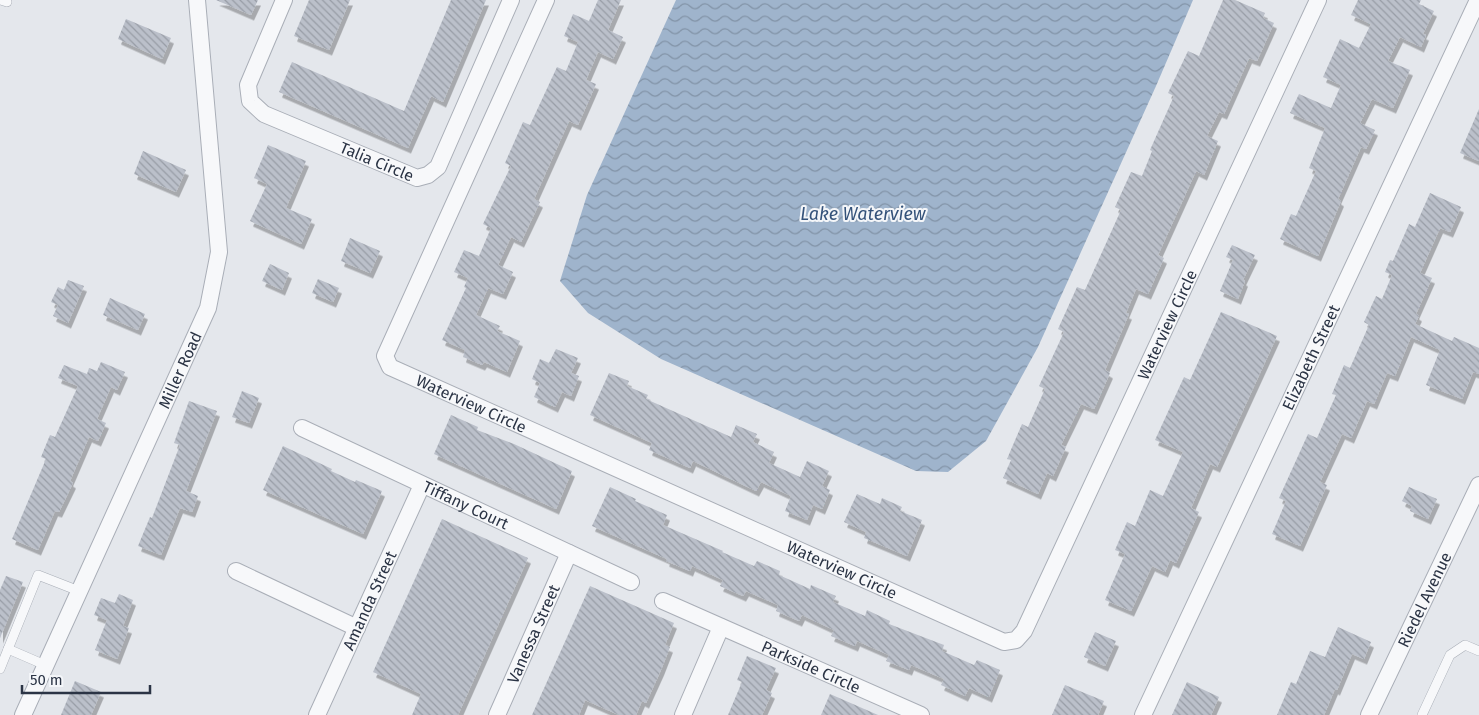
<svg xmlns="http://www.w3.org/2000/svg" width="1479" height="715" font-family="'Fira Sans',sans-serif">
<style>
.water{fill:url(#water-waves)}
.building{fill:url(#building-back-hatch);filter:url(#shadow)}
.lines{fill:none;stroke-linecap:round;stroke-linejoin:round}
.service-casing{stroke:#a9aeb7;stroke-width:10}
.minor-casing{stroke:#a9aeb7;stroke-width:18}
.service{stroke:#f7f8fa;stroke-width:9}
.minor{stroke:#f7f8fa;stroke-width:16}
.labels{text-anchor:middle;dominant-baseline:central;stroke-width:4;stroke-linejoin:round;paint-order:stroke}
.street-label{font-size:16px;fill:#2b3445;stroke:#f4f6f9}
.water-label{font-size:18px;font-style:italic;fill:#34527a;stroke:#f4f6f9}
</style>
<defs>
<pattern id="water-waves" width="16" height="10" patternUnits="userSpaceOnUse" patternTransform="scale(1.25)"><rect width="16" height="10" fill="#9fb4cc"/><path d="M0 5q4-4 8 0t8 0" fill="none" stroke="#8293a7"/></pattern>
<pattern id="building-back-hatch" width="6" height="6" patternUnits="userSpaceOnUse" patternTransform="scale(1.25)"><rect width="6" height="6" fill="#bbc0ca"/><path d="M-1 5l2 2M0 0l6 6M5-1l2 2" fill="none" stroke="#989da6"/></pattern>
<filter id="shadow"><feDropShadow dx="3" dy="5.5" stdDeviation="0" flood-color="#0004"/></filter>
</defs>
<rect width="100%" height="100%" fill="#e4e7ec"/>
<!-- water -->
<polygon class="water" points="676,0 1193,0 1156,86 1038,347 986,441 948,472 916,471 661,359 588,313 560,281 587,195"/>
<!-- building -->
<g class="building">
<polygon points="216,0 258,0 251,15"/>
<polygon points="309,0 350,0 329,50 294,36"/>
<polygon points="451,0 486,0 443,102 431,96 408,148 279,92 292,62 404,111"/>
<polygon points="598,0 621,0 608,30 623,37 613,59 598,52 586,80 596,84 578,125 569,121 534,199 540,202 521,242 511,237 498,265 513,272 503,294 488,288 476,315 500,326 497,331 520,341 507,372 484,362 482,365 463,357 465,350 442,340 466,288 464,287 468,278 454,272 464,250 479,256 491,228 483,224 511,166 505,163 523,122 530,125 557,67 566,71 578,42 564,36 573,14 589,21"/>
<polygon points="1223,0 1235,0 1265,13 1263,18 1274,23 1257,61 1249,58 1224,114 1219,112 1207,136 1218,141 1204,175 1196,171 1158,255 1164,258 1148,294 1136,289 1126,313 1129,314 1105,370 1110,373 1094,409 1081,404 1061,445 1066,447 1053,476 1047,473 1038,494 1003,478 1011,460 1007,459 1022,424 1028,427 1045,389 1039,386 1064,332 1058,329 1077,287 1085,290 1121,210 1115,207 1131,172 1142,176 1152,151 1150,150 1174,96 1168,93 1188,51 1199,56"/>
<polygon points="1358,0 1421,0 1419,4 1434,11 1423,34 1426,35 1421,47 1400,37 1388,61 1410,70 1393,108 1372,99 1360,123 1375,130 1366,149 1361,147 1338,199 1341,201 1318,256 1280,239 1291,214 1296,216 1316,171 1309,168 1325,128 1290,113 1299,94 1331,108 1341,85 1323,77 1340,39 1359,48 1371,24 1351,15"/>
<polygon points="126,19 171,38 162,59 118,39"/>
<polygon points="1479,109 1479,161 1460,153"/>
<polygon points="268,145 306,161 286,208 312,219 301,244 250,221 267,184 254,178"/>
<polygon points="143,151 186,170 176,192 134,174"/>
<polygon points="1430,193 1461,207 1450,232 1440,228 1420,273 1432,278 1416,314 1419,316 1415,324 1452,341 1454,337 1479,348 1479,374 1473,372 1462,399 1426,385 1440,350 1411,337 1395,376 1387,373 1374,404 1367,401 1351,438 1342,434 1320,482 1327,485 1300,546 1272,534 1286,501 1279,498 1308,434 1317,438 1336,395 1332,394 1344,365 1350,368 1369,325 1364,322 1376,296 1382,299 1392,275 1385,272 1390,260 1393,261 1409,224 1415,227"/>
<polygon points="350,238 380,251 370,273 341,261"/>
<polygon points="1232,245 1255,255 1243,280 1245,281 1238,299 1220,291 1233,260 1226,257"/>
<polygon points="270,264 289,273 282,290 262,281"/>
<polygon points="318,279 339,288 333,302 312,293"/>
<polygon points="68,280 84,286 68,323 53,316 58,305 51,302 58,287 64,290"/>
<polygon points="110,298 145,314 138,330 103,315"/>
<polygon points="1221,312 1277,336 1217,467 1210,464 1191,508 1199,512 1176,563 1170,560 1165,572 1152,566 1131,611 1105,600 1125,554 1115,550 1127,522 1135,526 1150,490 1163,496 1183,452 1155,440 1184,377 1190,380"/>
<polygon points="556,349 578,358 571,373 579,376 571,396 562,392 555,407 534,397 540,383 532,379 540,359 549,363"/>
<polygon points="101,362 125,372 117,390 111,387 97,419 106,423 98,441 89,437 70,481 73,483 59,512 55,511 38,550 12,539 46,459 41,457 50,435 55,437 78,386 58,378 64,365 87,374 89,368 97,371"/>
<polygon points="609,373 629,381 627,386 648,395 646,399 731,437 736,425 757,434 753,442 774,452 769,463 800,477 807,461 829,471 822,486 830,490 822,509 813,505 807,520 785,511 791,496 761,482 756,491 693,461 690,468 649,450 652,443 590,415"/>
<polygon points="242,391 259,398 249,423 232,417"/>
<polygon points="189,401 217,411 186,491 198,496 192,512 180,508 161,555 138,546 150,517 152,518 180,445 174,443"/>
<polygon points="451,415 478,427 477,430 514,444 572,471 556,509 434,454"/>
<polygon points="283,446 332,469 331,471 355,482 356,480 382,491 363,534 263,490"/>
<polygon points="610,487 636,499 635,501 667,515 663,525 723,551 722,552 754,566 757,561 780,571 779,575 810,589 811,585 836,596 833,602 865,616 867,610 890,621 889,624 944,645 942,651 974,665 977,660 1000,670 989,697 969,688 965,696 941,685 944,679 911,665 909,670 886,661 889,655 857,641 855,646 831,636 834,630 802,615 799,621 776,611 778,605 746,591 743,596 720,586 723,580 692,566 690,571 666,561 667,559 592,526"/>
<polygon points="1409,487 1437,499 1428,519 1410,511 1412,506 1402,501"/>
<polygon points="857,494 880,504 882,498 902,507 900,511 922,520 907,556 864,538 866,532 844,522"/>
<polygon points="442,519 528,558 458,715 412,715 421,694 373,672"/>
<polygon points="6,576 23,582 0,638 0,590"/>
<polygon points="590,586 674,623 665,645 670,647 661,670 646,703 642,701 636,715 619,715 585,700 579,715 532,715"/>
<polygon points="119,594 133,600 123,626 129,628 117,659 95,650 107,620 94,615 101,598 115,603"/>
<polygon points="1338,627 1371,642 1364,659 1352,654 1337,690 1335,689 1324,715 1277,715 1291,682 1296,684 1310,651 1325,657"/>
<polygon points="1095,632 1116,641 1105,666 1084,657"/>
<polygon points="747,656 776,668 766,690 772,693 762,715 728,715 742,682 737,680"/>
<polygon points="75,681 101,692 91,715 61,715"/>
<polygon points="1187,682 1219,697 1211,715 1172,715"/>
<polygon points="1065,685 1104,701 1098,715 1052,715"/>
<polygon points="830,694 878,715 821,715"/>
</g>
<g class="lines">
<!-- service casing -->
<g class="service-casing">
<g id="service">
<polyline points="1,0 7,2"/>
<polyline points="8,649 45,665"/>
<polyline points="0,669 38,575 79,591"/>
<polyline points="1422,715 1450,655 1465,645 1479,651"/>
</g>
</g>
<!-- minor casing -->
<g class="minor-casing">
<g id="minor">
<path id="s1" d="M284 0 248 85 250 101 264 114 417 178 428 175 438 167 511 0"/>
<path id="s2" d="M546 0 385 356 390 367 1004 642 1016 640 1024 631 1318 0"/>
<path id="s3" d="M302 428 631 582"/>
<polyline points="236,571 357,628"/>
<path id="s4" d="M663 601 921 715"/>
<path id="s5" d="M23 715 208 308 219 252 197 0"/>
<path id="s6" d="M317 715 422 485"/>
<path id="s7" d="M497 715 569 553"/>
<polyline points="683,715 721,627"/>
<path id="s8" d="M1143 715 1478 0"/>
<path id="s9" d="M1369 715 1479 485"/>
</g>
</g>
<!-- service -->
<use href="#service" class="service"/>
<!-- minor -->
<use href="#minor" class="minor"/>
</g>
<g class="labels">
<!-- street labels -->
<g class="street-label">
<text stroke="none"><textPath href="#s1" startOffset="250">Talia Circle</textPath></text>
<text stroke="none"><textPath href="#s2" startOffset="1438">Waterview Circle</textPath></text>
<text stroke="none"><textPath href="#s8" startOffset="395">Elizabeth Street</textPath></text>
<text stroke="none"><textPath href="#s5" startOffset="379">Miller Road</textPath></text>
<text stroke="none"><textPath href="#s2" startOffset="492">Waterview Circle</textPath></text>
<text stroke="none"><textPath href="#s3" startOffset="181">Tiffany Court</textPath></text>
<text stroke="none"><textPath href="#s2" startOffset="898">Waterview Circle</textPath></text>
<text stroke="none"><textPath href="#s6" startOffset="126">Amanda Street</textPath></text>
<text stroke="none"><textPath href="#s9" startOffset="128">Riedel Avenue</textPath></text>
<text stroke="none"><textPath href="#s7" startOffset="89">Vanessa Street</textPath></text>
<text stroke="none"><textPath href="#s4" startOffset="162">Parkside Circle</textPath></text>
</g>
<!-- water labels -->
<g class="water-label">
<text x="863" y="214">Lake Waterview</text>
</g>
</g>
<!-- scale -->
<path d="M22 685v8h128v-8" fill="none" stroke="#2b3445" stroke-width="2.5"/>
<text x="30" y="685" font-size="15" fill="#2b3445" stroke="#f4f6f9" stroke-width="4" paint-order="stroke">50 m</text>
</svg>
